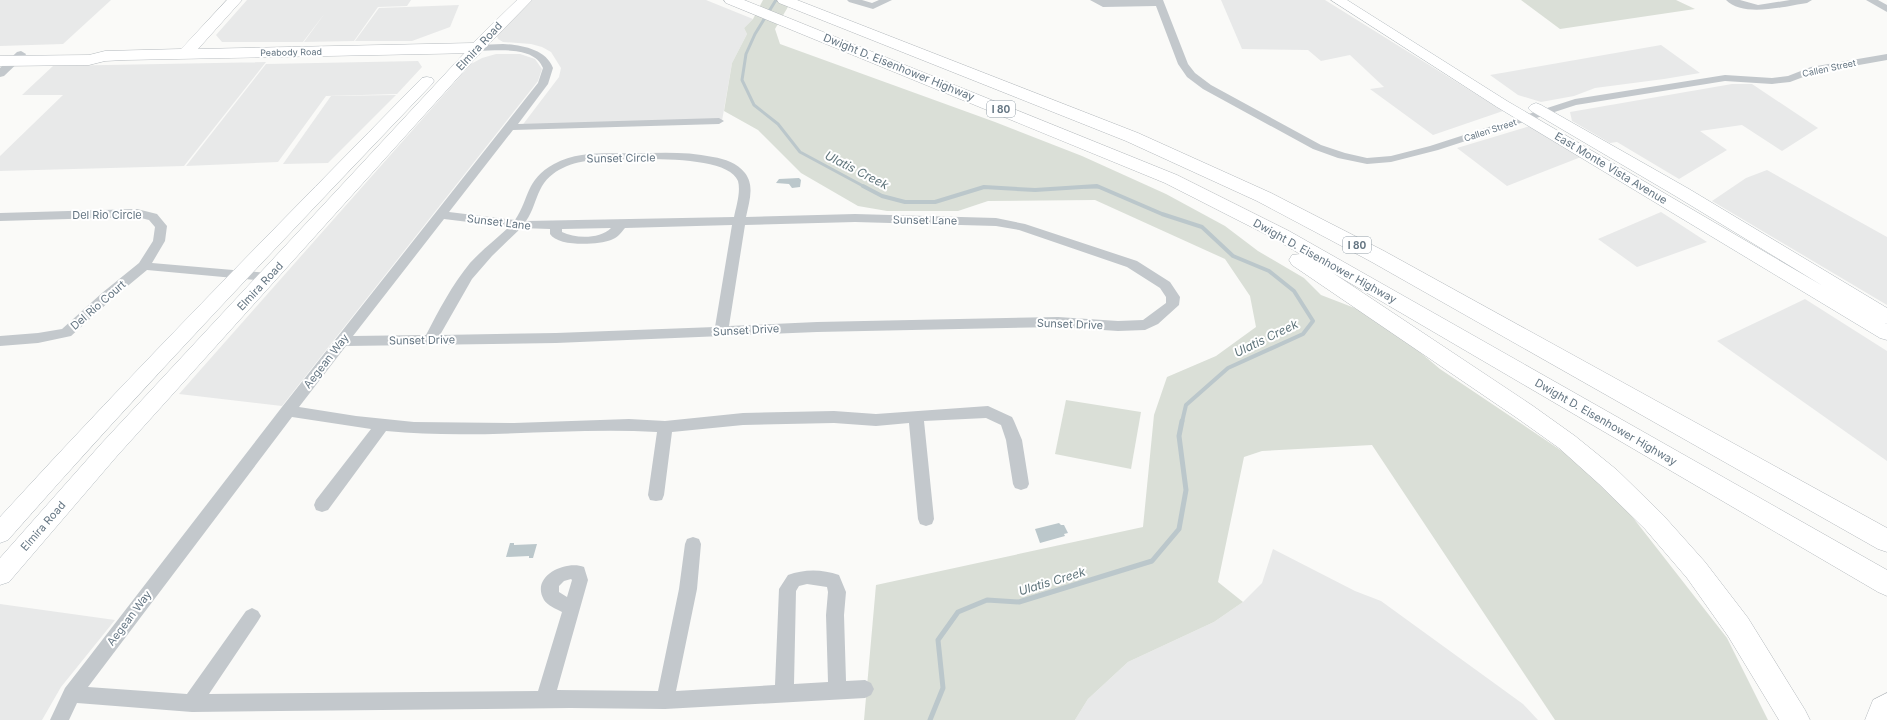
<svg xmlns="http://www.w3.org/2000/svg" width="1887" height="720" font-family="Inter,sans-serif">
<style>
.built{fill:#e8e9e9}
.green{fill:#dadfd7}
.water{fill:#bbc7cb}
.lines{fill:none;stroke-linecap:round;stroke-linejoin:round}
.stream-far2{stroke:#bbc7cb;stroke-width:3}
.stream-far1{stroke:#bbc7cb;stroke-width:4}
.stream{stroke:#bbc7cb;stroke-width:5}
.secondary-casing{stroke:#b3babf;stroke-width:1}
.primary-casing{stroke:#b5babe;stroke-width:1}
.motorway-casing{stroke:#b4b9bd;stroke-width:1}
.minor{fill:#c3c8cc;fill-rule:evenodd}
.secondary{fill:#fff;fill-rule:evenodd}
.primary{fill:#fff;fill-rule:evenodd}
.motorway{fill:#fff;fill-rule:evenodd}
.labels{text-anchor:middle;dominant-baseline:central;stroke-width:4;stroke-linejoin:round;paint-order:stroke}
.far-street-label{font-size:9px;fill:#657683;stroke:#fff}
.shield{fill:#fff;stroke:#939fa8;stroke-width:1}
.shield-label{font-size:10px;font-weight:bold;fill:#657683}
.street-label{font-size:11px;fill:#657683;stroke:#fff}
.water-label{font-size:12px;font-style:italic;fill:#60757c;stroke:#fff}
</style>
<rect width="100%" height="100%" fill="#fafaf8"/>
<!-- built -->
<g class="built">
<polygon points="0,0 111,0 63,44 0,46"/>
<polygon points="247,0 411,0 407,6 378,7 354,41 304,42 325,13 303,42 222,42 216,35"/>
<polygon points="532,0 706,0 753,19 744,28 747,34 732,63 722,121 521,127 559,77 561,68 551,52 542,47 531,44 503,42 498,39 497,36 501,30"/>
<polygon points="1221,0 1325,0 1503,111 1433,135 1370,89 1384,87 1350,55 1321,61 1308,50 1242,49"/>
<polygon points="459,5 450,27 412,41 355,41 379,8"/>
<polygon points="1661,45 1700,73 1664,79 1595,88 1574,96 1541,102 1518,95 1490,75"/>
<polygon points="496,54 520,54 535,59 542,69 538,81 282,406 179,394 471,64 482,58"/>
<polygon points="418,61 422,67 397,94 326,96 278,162 186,166 266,64"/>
<polygon points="266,62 184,166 0,171 0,156 63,95 22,95 53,66"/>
<polygon points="1732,84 1752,84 1818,128 1782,151 1742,125 1700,131 1727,150 1679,179 1617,142 1610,143 1572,121 1570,112"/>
<polygon points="396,95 328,163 283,164 331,96"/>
<polygon points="1530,126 1581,157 1507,186 1457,148"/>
<polygon points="1767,170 1887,237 1887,305 1712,201 1746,178"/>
<polygon points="1661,212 1707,242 1637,267 1598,239"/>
<polygon points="1805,299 1887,351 1887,461 1717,341"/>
<polygon points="1273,549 1355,591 1381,601 1523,704 1538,720 1075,720 1088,699 1128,662 1214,622 1243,602 1262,583"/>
<polygon points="0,604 115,620 61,687 42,720 0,720"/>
</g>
<!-- green -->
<g class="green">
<polygon points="763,0 792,0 775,29 780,44 995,122 1082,156 1166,194 1225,226 1258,251 1304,278 1321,295 1378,317 1440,369 1602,478 1727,638 1768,720 1555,720 1372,445 1262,451 1244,457 1218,582 1243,602 1214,622 1128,662 1088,699 1075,720 864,720 876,585 1143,527 1154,415 1167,377 1216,356 1256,327 1250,296 1225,259 1095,200 988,201 958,211 887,211 858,206 801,173 758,130 724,111 732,63 747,34 744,28 753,19"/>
<polygon points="1521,0 1676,0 1695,9 1560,29"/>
<polygon points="1066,400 1141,412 1131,469 1055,454"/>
</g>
<!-- water -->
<g class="water">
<polygon points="799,178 801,180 800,187 792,188 789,184 776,183 779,179"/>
<polygon points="1059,523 1061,525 1064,525 1068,533 1064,534 1065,536 1040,543 1035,529"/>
<polygon points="510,543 514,543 514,545 537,544 533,558 529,558 529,556 506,557"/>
</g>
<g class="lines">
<!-- stream-far2 -->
<g class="stream-far2">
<polyline points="776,0 755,34 746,54 742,80 754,105 778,124 800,152 865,187"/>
<polyline points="1085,187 1099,187"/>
</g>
<!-- stream-far1 -->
<polyline class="stream-far1" points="863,186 882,196 905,202 935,202 984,187 1035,190 1097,186 1162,214 1202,227 1233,256 1269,271 1294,291 1313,321 1303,334 1228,368 1186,405 1182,422"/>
<!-- stream -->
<polyline class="stream" points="930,720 943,688 938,640 958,612 987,600 1019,602 1152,561 1179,529 1186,490 1179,436 1182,421"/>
<!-- secondary casing -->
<g class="secondary-casing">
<g id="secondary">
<polygon points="1331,0 1347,0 1507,101 1823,286 1677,197 1531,111 1528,108 1531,105 1536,103 1541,105 1689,189 1887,308 1887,324 1885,323 1887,324 1887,340 1880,338 1497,107"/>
<polygon points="477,44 482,45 484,48 482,51 117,456 9,582 0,585 0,558 101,444 472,45"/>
<path d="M427 77 432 78 434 81 432 84C289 234 145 384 8 540L0 543V517C137 367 280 223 422 78Z"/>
</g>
</g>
<!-- primary casing -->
<g class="primary-casing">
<polygon id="primary" points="227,0 242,0 198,49 473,43 517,0 532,0 482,51 477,53 125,60 105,61 89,65 0,66 0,56 89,55 105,51 181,49"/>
</g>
<!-- motorway casing -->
<g class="motorway-casing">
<g id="motorway">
<polygon points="724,0 744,0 1177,175 1289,231 1887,570 1887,596 1878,592 1333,273 1533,406 1575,436 1617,470 1663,515 1705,562 1748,618 1805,710 1810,720 1779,720 1728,636 1687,578 1645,529 1599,484 1559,448 1517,418 1292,265 1289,260 1292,255 1300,254 1275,239 1165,183 726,3"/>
<polygon points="777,0 797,0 1138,133 1271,193 1384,251 1887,528 1887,552 1878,549 1370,261 1257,201 1126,141 779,3"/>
<polygon points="1887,693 1887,720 1865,720 1873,700"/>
</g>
</g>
<!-- minor -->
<g class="minor">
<polygon points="847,0 862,0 872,3 879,0 892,0 873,9 849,2"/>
<polygon points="1090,0 1163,0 1188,64 1195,73 1211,85 1321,145 1345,153 1367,158 1391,156 1430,146 1575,99 1725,75 1772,78 1788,76 1811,67 1887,54 1887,60 1814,73 1790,82 1772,84 1725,81 1576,105 1438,150 1391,162 1367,164 1338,158 1313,149 1203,89 1187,77 1178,64 1156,6 1103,7"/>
<path d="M1726 0H1740L1758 5 1790 0H1812L1807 3C1786 6 1743 18 1726 0Z"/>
<polygon points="1866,0 1878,0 1887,5 1887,12"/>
<path d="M503 44C521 45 546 49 553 68L548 84 518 124 719 118 724 121 719 124 513 130 449 212 515 220C530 198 525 180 554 164 578 150 608 154 634 153 660 153 687 151 713 157 725 159 737 163 745 173 755 186 749 202 746 217L855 214 996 218 1025 224 1137 261 1170 282 1180 297 1179 305 1158 324 1145 330 1118 331 1058 327 817 332 556 343 346 346 299 407 356 416 414 422 514 423 629 419 665 421 743 413 834 411 876 414 988 406 1012 417 1014 421 1022 440 1029 484 1027 488 1021 490 1015 488 1013 484 1006 440 1001 425 986 418 924 421 934 519 932 524 926 526 920 524 918 519 909 423 876 426 834 423 743 425 672 432 664 495 662 500 656 501 650 500 648 495 657 432C567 427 477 440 386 431L328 510 322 512 316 510 314 505 316 500 371 429 292 417 88 687 187 694 246 611 252 608 258 611 261 616 258 621 209 694 538 691 562 612C556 609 547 605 544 600 530 576 566 560 584 567L588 580 557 690 658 691 679 589 685 544 687 539 693 537 699 539 701 544 697 589 676 691 775 685 779 589 788 575C804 569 822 569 839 575L846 592 844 615 846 681 865 680 871 683 874 689 871 695 865 698 665 709 570 708 192 712 77 703 69 720H50L65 688 86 661 282 407 538 83 543 68C534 45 496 51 477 51L472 48 477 45ZM594 160C622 160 727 152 738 181 741 192 736 207 734 217L526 221C533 211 535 200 540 190 550 169 573 162 594 160ZM444 219 509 227C496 239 482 250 470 263 452 285 439 310 426 335L353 336ZM855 222 996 226 1019 230 1127 267 1160 288 1166 297V303L1143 320 1118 321 1058 317 817 322 729 326 745 225ZM732 225 715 327 556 333 440 335 472 279 492 256 521 228 550 229V234C558 247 598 245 611 240 617 238 621 233 625 228ZM611 228C600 239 576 239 562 232V229ZM571 579 572 580 567 597 559 592V586L564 581ZM807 584 827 587 828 592 826 615 828 682 794 684 796 591 799 586Z"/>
<polygon points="21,51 26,54 25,56 4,76 0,77 0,68 17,52"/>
<polygon points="137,209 157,214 167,226 165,241 152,263 268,273 273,274 274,277 273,280 268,281 147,270 112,299 71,336 38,343 0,346 0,336 38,333 62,329 102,293 139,263 153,241 155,227 149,220 137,217 0,221 0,213"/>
</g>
<!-- secondary -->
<use href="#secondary" class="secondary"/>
<!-- primary -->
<use href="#primary" class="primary"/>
<!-- motorway -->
<use href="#motorway" class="motorway"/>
</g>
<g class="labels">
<!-- far-street labels -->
<g class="far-street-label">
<text transform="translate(291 52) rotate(-1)">Peabody Road</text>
<text transform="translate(1829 68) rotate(-12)">Callen Street</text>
<text transform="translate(1490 130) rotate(-18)">Callen Street</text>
</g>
<!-- shield labels -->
<g class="shield">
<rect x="987" y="101" width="28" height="16" rx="3"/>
<rect x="1343" y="237" width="28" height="16" rx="3"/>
</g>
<g class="shield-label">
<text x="1001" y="109">I 80</text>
<text x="1357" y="245">I 80</text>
</g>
<!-- street labels -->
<g class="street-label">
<text transform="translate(479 46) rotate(-47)">Elmira Road</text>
<text transform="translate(899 67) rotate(22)">Dwight D. Eisenhower Highway</text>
<text transform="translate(621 158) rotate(-1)">Sunset Circle</text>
<text transform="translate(1611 168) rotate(31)">East Monte Vista Avenue</text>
<text x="107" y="215">Del Rio Circle</text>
<text transform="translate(925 220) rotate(1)">Sunset Lane</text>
<text transform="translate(499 222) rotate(7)">Sunset Lane</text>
<text transform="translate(1325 261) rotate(29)">Dwight D. Eisenhower Highway</text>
<text transform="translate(260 286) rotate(-47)">Elmira Road</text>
<text transform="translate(98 305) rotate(-41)">Del Rio Court</text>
<text transform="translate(1070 324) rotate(2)">Sunset Drive</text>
<text transform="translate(746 330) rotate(-3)">Sunset Drive</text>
<text transform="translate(422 340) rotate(-1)">Sunset Drive</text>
<text transform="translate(326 361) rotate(-52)">Aegean Way</text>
<text transform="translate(1606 422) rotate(30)">Dwight D. Eisenhower Highway</text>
<text transform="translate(43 526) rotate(-49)">Elmira Road</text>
<text transform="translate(129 618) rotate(-53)">Aegean Way</text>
</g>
<!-- water labels -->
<g class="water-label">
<text transform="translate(857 170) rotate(27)">Ulatis Creek</text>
<text transform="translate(1266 338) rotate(-26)">Ulatis Creek</text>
<text transform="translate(1052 581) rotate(-17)">Ulatis Creek</text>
</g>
</g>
</svg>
